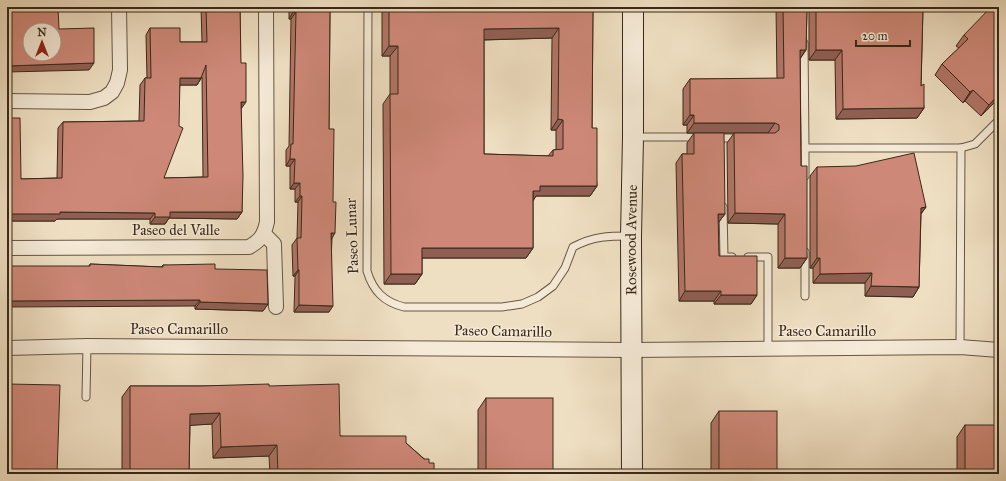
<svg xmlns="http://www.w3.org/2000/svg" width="1006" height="481" font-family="'IM FELL Great Primer',serif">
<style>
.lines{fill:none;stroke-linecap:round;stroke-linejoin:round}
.service-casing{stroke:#665643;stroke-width:9}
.minor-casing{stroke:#665643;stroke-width:16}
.secondary-casing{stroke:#392819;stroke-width:22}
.service{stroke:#f5ead7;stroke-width:7}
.minor{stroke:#f5ead7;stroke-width:14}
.secondary{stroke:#f5ead7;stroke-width:20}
.wall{fill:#b17567;stroke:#392819;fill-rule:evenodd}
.shaded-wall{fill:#905f54;stroke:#392819}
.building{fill:#ce8878;stroke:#392819;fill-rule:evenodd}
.labels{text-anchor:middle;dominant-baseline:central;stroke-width:3;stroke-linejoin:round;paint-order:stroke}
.street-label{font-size:15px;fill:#392819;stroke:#f5ead7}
</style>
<rect width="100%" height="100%" fill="#efdfc2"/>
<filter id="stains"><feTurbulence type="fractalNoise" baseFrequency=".005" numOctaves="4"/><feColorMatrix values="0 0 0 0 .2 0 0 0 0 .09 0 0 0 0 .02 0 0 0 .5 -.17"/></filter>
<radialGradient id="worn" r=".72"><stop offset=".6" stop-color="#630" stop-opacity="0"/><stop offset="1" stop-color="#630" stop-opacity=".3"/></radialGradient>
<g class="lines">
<!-- service casing -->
<g class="service-casing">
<g id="service">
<path d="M368 7 367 271C373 291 384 302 404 307H502L522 304 538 297 553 286 565 268 573 247C594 236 608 236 631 236"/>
<polyline points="804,43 805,148"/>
<polyline points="634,137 699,137"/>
<polyline points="722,138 740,138"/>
<polyline points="805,176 805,148 961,148 975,144 999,120"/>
<polyline points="723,207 724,257 732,257"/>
<polyline points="748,257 768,257 768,348"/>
<polyline points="805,296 805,252"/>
<polyline points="960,347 961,148"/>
<polyline points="86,397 87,346"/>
</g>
</g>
<!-- minor casing -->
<g class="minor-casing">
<g id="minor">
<polyline points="7,101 90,102 104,98 112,92 117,83 120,70 119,7"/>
<polyline points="264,234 274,244 276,307"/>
<path d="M7 248 249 247C261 240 264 235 267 222L266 7"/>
<polyline points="7,348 87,346 632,350 960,347 999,350"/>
</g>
</g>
<!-- secondary casing -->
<g class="secondary-casing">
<g id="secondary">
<path id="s1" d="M632 474 631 236 633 137V7"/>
</g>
</g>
<!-- service -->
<use href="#service" class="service"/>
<!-- minor -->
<use href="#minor" class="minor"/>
<!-- secondary -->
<use href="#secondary" class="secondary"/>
</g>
<!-- wall -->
<g class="wall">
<path d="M201 7H242L240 9 242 212 237 219 169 218 165 224H150V219H57L55 221H7V118L21 179 57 178 58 128 63 122 139 121 140 85 145 78H147L146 35 150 28 180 42H202ZM202 77 203 177 164 178 180 85H197Z"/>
<polygon points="289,7 330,7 329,129 332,238 329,312 294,312 295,276 293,276 292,245 297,238 298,202 295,202 295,189 290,189 290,166 286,166 286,150 289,146 291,19 289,19"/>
<path d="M382 7H593L592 128 597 186 590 196H536L533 200V248L526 258H422V274L415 284H384L383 104 390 94V56H382ZM552 38 551 130H556V150H553L548 156 484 154V40Z"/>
<polygon points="776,7 807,7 806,50 800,59 801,166 807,258 800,268 778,268 778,224 728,223 727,143 734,133 761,133 687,133 687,125 683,125 683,89 690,79 777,79"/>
<polygon points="809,7 923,7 921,86 924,108 917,118 836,119 835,60 809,60"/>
<polygon points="999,9 999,98 981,116 965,101 963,103 935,75 942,64 959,48 956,46 964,35"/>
<polygon points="694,133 725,214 718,223 719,256 757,295 751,304 714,304 714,301 679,301 676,163 682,154 687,154 687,143"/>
<polygon points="999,138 999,283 995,283 996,143"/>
<polygon points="817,167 926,207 921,214 919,287 913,297 865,296 865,283 813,283 813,268 810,268 810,176"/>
<polygon points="90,264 161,267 163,265 215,269 268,304 263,311 195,309 195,306 89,266"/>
<polygon points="130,386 269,386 340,436 406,443 429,463 434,474 270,474 269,456 213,458 212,424 190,425 189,474 122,474 122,397"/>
<polygon points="486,398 553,474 478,474 478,410"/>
<polygon points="719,411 777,474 711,474 711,423"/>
<polygon points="965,425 999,474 957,474 957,437"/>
</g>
<!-- shaded-wall -->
<g class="shaded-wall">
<polygon points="54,7 89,7 89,8 53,8"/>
<polygon points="144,7 177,7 175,10 142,9"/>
<polygon points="293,12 296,12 291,19 289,19"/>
<polygon points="559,28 552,38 477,40 484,29"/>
<polygon points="389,46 398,46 390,56 382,56"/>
<polygon points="800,50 806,50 799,60"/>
<polygon points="816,50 842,50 835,60 809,60"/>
<polygon points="94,63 89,70 7,72 7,66"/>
<polygon points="180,78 201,78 197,85 175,85"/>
<polygon points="973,90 965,101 963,103 970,92"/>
<polygon points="999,94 999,98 981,116 989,105"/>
<polygon points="241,102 246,102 241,109"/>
<polygon points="924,108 917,118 836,119 843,109"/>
<polygon points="690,115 694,115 687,125 683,125"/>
<polygon points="558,119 563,120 556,130 551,130"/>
<polygon points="694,123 775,123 768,133 687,133"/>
<polygon points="290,159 295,159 290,166 286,166"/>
<polygon points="294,183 300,183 295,189 290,189"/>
<polygon points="540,186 597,186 590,196 536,196 533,201 533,191"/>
<polygon points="300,196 302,196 298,202 295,202"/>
<polygon points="926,207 919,216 921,208"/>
<polygon points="60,212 155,213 150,219 57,219 55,221 7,221 7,214"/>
<polygon points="170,212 242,212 237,219 169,218 165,224 150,224 155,217"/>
<polygon points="735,213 785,214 778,224 728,223"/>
<polygon points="718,214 725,214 718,223"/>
<polygon points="331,233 335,233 331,240"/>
<polygon points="422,248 533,248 526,258 415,258"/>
<polygon points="785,258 807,258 800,268 778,268"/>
<polygon points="817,258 820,258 813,268 810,268"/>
<polygon points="298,270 299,270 295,276 293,276"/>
<polygon points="872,273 865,283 813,283 820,274"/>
<polygon points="391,274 422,274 415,284 384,284"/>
<polygon points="999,277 999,283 995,283"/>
<polygon points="871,286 919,287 913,297 865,296"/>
<polygon points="685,291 721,291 714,301 679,301"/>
<polygon points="721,295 757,295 751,304 714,304"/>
<polygon points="200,300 195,306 7,307 7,301"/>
<polygon points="200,302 268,304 263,311 195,309"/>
<polygon points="299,305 333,306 329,312 294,312"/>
<polygon points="220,413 212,424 182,426 190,414"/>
<polygon points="277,445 269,456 213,458 221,447"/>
</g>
<!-- building -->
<g class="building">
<path d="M7 7H58L59 29 94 28V63L7 66ZM30 30H54V54H30Z"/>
<path d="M206 7H240L241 63H246V102H241L243 176 242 212H170V217H155V213L60 212V214H7V118H20L21 179 62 178 63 122 144 121 145 78H151L150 28H180V42H207ZM206 65 208 177 164 178 183 128 179 126 180 78H201Z"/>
<polygon points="294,7 330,7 329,129 334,129 333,202 336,202 335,233 331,233 333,306 299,305 299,270 298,270 297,238 301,238 302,196 300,196 300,183 294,183 295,159 290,159 291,144 293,144 296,12 293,12"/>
<path d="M389 7H593L592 128H597V186H540V191H533V248H422V274H391L390 94H398V46H389ZM559 28 558 119 563 120V149L553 150V156L484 154V29Z"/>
<polygon points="783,7 807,7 806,50 800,50 801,166 807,166 807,258 785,258 785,214 735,213 734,133 775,133 779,130 779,125 775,123 694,123 694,115 690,115 690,79 784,78"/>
<polygon points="816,7 923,7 921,86 924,84 924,108 843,109 842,50 816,50"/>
<polygon points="991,7 998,7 998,10 999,9 999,94 989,105 973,90 970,92 942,64 968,39 964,35"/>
<polygon points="694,133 724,133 725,214 718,214 719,256 757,256 757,295 721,295 721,291 685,291 682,154 694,154"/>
<polygon points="914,153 926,207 921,208 919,287 871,286 872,273 820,274 820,258 817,258 817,167 856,166"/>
<polygon points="90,264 163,267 163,265 215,264 215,269 267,270 268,304 200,302 200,300 7,301 7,266 90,266"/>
<polygon points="7,384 60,385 57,474 7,474"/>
<polygon points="269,384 269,386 339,384 340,436 406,436 406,443 424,459 429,459 429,463 434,463 434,474 278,474 277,445 221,447 220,413 190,414 189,474 130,474 130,386 201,386"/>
<rect x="486" y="398" width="67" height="76"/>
<rect x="719" y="411" width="58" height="63"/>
<rect x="965" y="425" width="34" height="49"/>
</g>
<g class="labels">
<!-- street labels -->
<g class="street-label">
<text x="176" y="230">Paseo del Valle</text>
<text transform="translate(352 236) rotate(-92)">Paseo Lunar</text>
<text stroke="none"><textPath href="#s1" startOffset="234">Rosewood Avenue</textPath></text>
<text x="179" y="329">Paseo Camarillo</text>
<text transform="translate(503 331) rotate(1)">Paseo Camarillo</text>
<text x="827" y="331">Paseo Camarillo</text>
</g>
</g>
<!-- margin -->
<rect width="1006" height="481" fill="none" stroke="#efdfc2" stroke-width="24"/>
<rect x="8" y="8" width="990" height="465" fill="none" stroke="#392819" stroke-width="2"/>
<rect x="12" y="12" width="982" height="457" fill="none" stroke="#392819"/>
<!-- north arrow -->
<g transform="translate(42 42)"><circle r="19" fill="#f5ead7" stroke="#aa9c8b"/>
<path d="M0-3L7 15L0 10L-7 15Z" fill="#8f2418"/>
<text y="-6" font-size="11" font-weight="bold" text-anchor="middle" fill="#392819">N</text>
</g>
<!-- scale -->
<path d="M856 40v6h54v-6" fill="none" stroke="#392819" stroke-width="2"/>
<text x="862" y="40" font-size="12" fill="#392819" stroke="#f5ead7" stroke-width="3" paint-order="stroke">20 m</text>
<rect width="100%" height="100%" filter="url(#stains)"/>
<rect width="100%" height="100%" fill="url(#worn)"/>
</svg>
